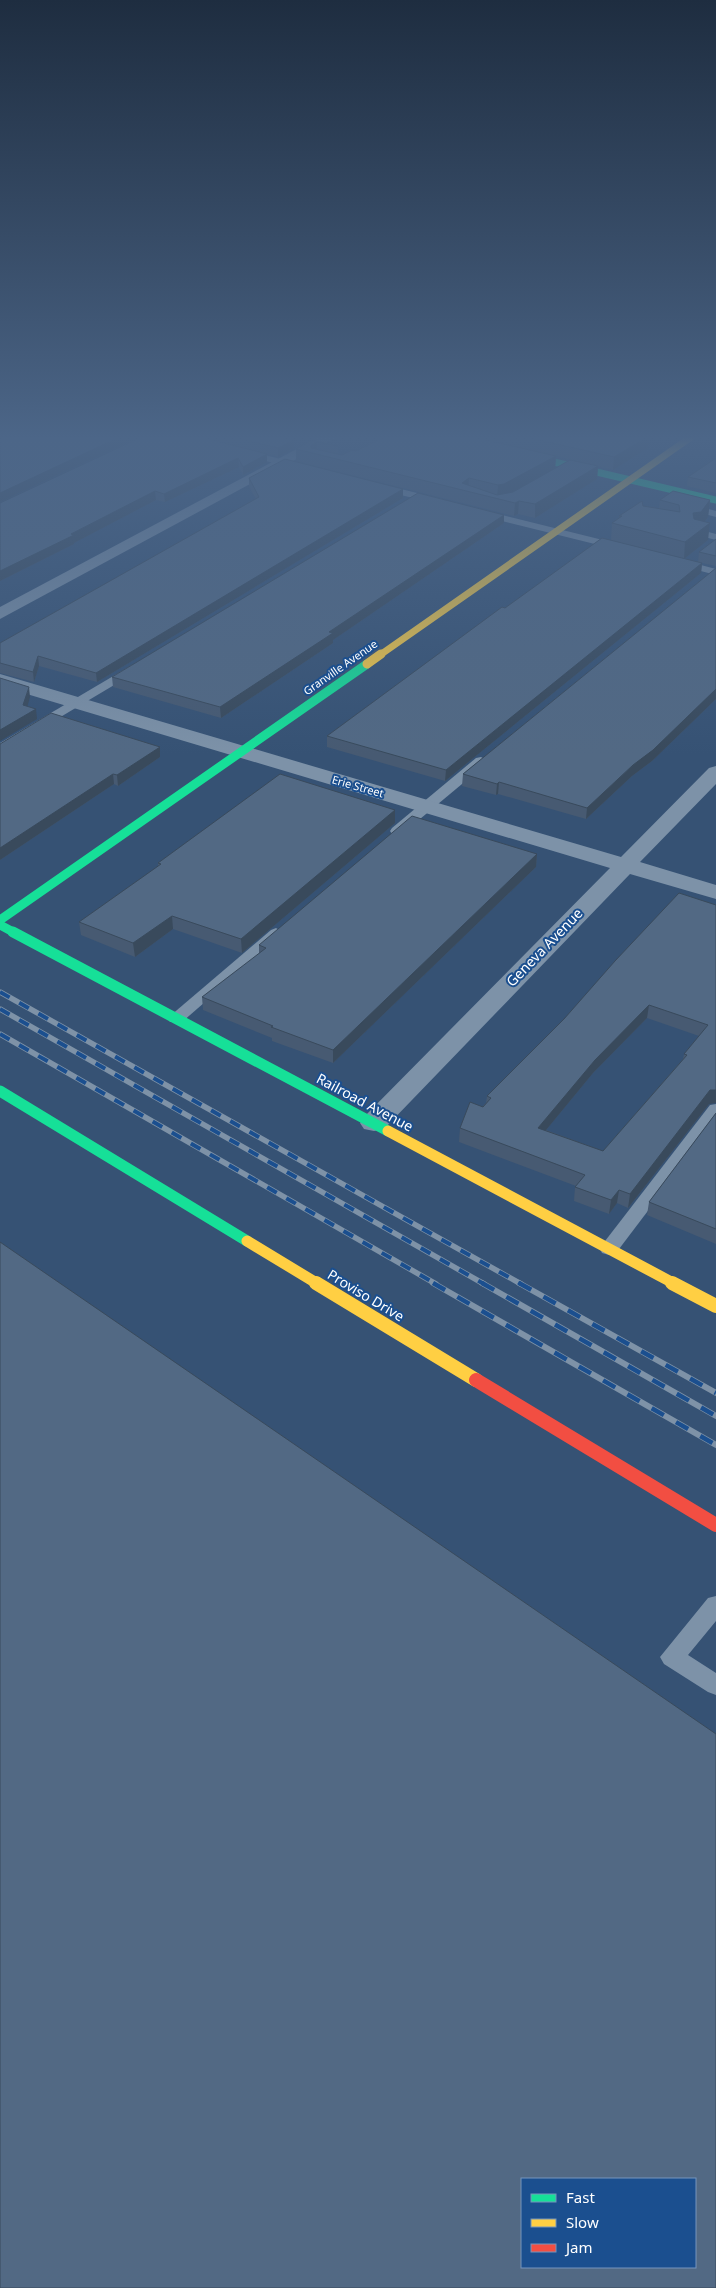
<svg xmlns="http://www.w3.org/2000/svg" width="716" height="2288" font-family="'Noto Sans',sans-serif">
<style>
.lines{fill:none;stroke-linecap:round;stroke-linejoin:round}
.lane{fill:#7d92a8;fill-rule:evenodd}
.street{fill:#7d92a8;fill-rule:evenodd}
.fast-far2{stroke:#16e098;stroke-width:7}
.fast-far1{stroke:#16e098;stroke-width:9}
.fast{stroke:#16e098;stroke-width:11}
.slow-far3{stroke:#ffcf43;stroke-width:7}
.slow-far2{stroke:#ffcf43;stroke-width:9}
.slow-far1{stroke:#ffcf43;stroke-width:11}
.slow{stroke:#ffcf43;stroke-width:14}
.jam{stroke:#f24e42;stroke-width:14}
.rail-far1-casing{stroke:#7e92a7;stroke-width:5.5}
.rail-casing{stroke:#7e92a7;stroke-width:6}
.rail-far1{stroke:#1b4f8f;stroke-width:4;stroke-dasharray:11;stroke-linecap:butt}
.rail{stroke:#1b4f8f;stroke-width:4.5;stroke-dasharray:14;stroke-linecap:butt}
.wall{fill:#475a72;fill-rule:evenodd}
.shaded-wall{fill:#394a5c}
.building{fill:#526984;stroke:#394a5c;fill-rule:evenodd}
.labels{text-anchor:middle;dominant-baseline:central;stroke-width:4;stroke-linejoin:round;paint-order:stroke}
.far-street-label{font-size:11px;fill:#fff;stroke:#1b4f8f}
.street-label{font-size:14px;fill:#fff;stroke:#1b4f8f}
</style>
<rect width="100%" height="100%" fill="#365274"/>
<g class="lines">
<!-- lane -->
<g class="lane">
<polygon points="704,435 716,435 716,439 706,437"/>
<polygon points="245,450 300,464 302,466 297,469 242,455 242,451"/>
<polygon points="380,484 442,499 443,501 438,504 376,489 375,487"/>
<polygon points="686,503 716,511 716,517 682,508 682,504"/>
<polygon points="482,510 623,545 624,547 619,550 478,515 477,513"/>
<polygon points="697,529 716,534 716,540 693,534 692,532"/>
<polygon points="678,559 716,569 716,575 674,564 674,560"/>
<polygon points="132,665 138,669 136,672 0,753 0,743"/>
<polygon points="481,757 488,761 486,764 402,834 392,834 390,831 392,828 476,758"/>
<polygon points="276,928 284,933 281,936 182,1022 170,1022 168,1019 170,1016 271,930"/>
<polygon points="716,1104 716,1121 616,1253 609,1255 602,1253 600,1249 602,1245 710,1105"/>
<polygon points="716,1596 716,1621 688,1655 716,1673 716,1695 708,1692 664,1664 660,1657 708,1598"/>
</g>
<!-- street -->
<g class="street">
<polygon points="323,435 341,435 0,619 0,607"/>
<polygon points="0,674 621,857 709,768 716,766 716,784 640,862 716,885 716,899 630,874 384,1129 374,1131 364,1129 360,1123 364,1117 610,868 0,686"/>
</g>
<!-- fast-far2 -->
<polyline class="fast-far2" points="520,454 716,500"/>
<!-- fast-far1 -->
<g class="fast-far1">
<polyline points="0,920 367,664"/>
<polyline points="0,925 15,933"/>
</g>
<!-- fast -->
<g class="fast">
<polyline points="13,932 388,1131"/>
<polyline points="0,1091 247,1241"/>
</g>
<!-- slow-far3 -->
<polyline class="slow-far3" points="380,655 694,435"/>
<!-- slow-far2 -->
<polyline class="slow-far2" points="367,664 381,654"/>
<!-- slow-far1 -->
<g class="slow-far1">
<polyline points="388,1131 675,1284"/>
<polyline points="247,1241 318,1284"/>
</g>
<!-- slow -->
<g class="slow">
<polyline points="316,1283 476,1380"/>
<polyline points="672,1283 716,1306"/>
</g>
<!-- jam -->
<polyline class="jam" points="476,1380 716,1525"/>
<!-- rail-far1 casing -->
<g class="rail-far1-casing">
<g id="rail-far1">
<polyline points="0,992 521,1284"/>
<polyline points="0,1009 484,1284"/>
<polyline points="0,1034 436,1284"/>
</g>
</g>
<!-- rail casing -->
<g class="rail-casing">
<g id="rail">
<polyline points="433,1283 716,1445"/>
<polyline points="482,1283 716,1416"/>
<polyline points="519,1283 716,1393"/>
</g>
</g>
<!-- rail-far1 -->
<use href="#rail-far1" class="rail-far1"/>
<!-- rail -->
<use href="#rail" class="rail"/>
</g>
<!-- wall -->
<g class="wall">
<polygon points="145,435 272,435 294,448 278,457 267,454 267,462 243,475 239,467 165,502 156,500 74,543 74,544 0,581"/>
<polygon points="388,435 645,435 649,436 648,448 613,470 556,456 555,468 598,466 597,479 535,518 518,514 514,516 296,461 296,449 312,440 338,446 338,454 342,455 356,451"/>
<polygon points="716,458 716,493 687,486 688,477"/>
<polygon points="249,478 403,498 97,682 39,666 34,682 0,673 0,643 256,499 249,487"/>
<polygon points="660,500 710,500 708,517 705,521 708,540 684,559 702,563 701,573 445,781 327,747 327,736 505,608 611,540 612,523 619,518 619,516 643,506 659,509"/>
<polygon points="504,523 333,640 333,643 221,718 113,687 112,677"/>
<polygon points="716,539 716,566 698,562 699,552"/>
<polygon points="716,568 716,699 652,761 632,776 586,819 498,794 496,795 462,786 463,774"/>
<polygon points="0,744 160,747 160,757 118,786 114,784 0,860"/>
<polygon points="395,823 242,953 173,929 135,957 81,935 79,922 158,867 158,863"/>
<polygon points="537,854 536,867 333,1063 272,1041 272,1038 203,1010 202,997 259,954 259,945"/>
<path d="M716 905 709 1104 628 1208 617 1203 609 1214 574 1201 575 1187 576 1186 459 1142 460 1128 486 1103 487 1096ZM647 1018 699 1036 684 1054 683 1059 603 1151 546 1130 593 1073Z"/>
<polygon points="716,1113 716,1244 647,1215 649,1202"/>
</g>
<!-- shaded-wall -->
<g class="shaded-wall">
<polygon points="124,435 143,435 0,502 0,493"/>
<polygon points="649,436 648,448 613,470 614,457"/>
<polygon points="294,440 294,448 278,457 278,448"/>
<polygon points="317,442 317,454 311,452 311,445"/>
<polygon points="267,454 267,462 243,475 243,467"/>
<polygon points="556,456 555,469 503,497 497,498 498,485"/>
<polygon points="238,458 239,467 165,502 164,494"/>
<polygon points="598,466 597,479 535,518 535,504"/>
<polygon points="469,478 468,491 462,483"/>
<polygon points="403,489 403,498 97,682 96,673"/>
<polygon points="155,491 156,500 74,543 74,544 0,581 0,571"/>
<polygon points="710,500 708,517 699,529 691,530 693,513"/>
<polygon points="519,501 518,514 514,516 515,503"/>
<polygon points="504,515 504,523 333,640 333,643 221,718 220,707 329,632"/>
<polygon points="710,523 708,540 684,559 685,542"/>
<polygon points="702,563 701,573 445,781 446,770"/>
<polygon points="38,656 39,666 34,682 33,672"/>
<polygon points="29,687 30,697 25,715 23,705"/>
<polygon points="716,689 716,699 652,761 632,776 586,819 587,808"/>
<polygon points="36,709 37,719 0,741 0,730"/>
<polygon points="160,747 160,757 118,786 117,775"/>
<polygon points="113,774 114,784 0,860 0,848"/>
<polygon points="499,782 498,794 496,795 497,784"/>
<polygon points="395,810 395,823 242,953 241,939"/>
<polygon points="537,854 536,867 333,1063 333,1050"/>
<polygon points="172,916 173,929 135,957 133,943"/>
<polygon points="649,1005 647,1018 593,1073 537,1141 538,1128 595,1060"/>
<polygon points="710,1090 716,1090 716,1103 709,1104 628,1208 630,1194"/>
<polygon points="619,1190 617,1203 609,1214 611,1200"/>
</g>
<!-- building -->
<g class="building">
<polygon points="0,435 124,435 0,493"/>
<polygon points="146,435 193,435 267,454 243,467 238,458 164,494 155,491 71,534 74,535 0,571 0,503"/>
<polygon points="224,435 272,435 294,440 278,448"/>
<polygon points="388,435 464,435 556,456 504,484 498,485 469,478 462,483 497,495 513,492 570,460 598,466 535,504 519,501 515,503 296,449 312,440 338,446 317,442 311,445 311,448 342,455 352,450 356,451"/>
<polygon points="517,435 645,435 649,436 614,457"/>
<polygon points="716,458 716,483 688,477"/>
<polygon points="285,459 403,489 96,673 38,656 33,672 0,663 0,643 259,497 249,478"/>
<polygon points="673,491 710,500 701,512 693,513 694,519 710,523 685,542 612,523 622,516 619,516 642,501 643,506 680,512 679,505 660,500"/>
<polygon points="418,493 504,515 329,632 333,633 220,707 112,677"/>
<polygon points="602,538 702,563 446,770 327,736 502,607 505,608"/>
<polygon points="716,539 716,556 699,552"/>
<polygon points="716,568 716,689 653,750 633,765 587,808 499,782 497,784 463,774"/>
<polygon points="0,678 29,687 23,705 36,709 0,730"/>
<polygon points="51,713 160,747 117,775 113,774 0,848 0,744"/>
<polygon points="280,774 395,810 241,939 172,916 133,943 79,922 161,864 158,863"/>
<polygon points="412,816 537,854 333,1050 271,1027 273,1026 202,997 266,948 259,945"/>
<path d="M679 893 716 905V1090H710L630 1194 619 1190 611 1200 575 1187 585 1175 460 1128 470 1102 483 1107 491 1098 487 1096 564 1019 615 961ZM649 1005 708 1025 684 1054 687 1055 603 1151 538 1128 595 1060Z"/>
<polygon points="716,1113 716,1229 649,1202"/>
<path d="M0 1242 716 1734V2288H0ZM522 2179H695V2267H522Z"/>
</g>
<!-- sky -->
<linearGradient id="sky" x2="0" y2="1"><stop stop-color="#1e2d40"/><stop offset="0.58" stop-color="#4c6688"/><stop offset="1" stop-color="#4c6688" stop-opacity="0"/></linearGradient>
<rect width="716" height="755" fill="url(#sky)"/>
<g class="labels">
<!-- far-street labels -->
<g class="far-street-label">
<text transform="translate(340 667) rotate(-35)">Granville Avenue</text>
<text transform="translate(358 786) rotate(16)">Erie Street</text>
</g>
<!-- street labels -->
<g class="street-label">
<text transform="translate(544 947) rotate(-46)">Geneva Avenue</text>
<text transform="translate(365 1102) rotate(28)">Railroad Avenue</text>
<text transform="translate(366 1295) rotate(31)">Proviso Drive</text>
</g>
</g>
<!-- legend -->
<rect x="521" y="2178" width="175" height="90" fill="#1b4f8f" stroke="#7695bc"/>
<rect x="531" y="2194" width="25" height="8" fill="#16e098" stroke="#7695bc"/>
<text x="566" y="2203" font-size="15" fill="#ffffff">Fast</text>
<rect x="531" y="2219" width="25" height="8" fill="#ffcf43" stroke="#7695bc"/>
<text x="566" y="2228" font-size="15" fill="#ffffff">Slow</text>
<rect x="531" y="2244" width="25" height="8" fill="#f24e42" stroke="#7695bc"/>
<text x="566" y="2253" font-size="15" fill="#ffffff">Jam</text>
</svg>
